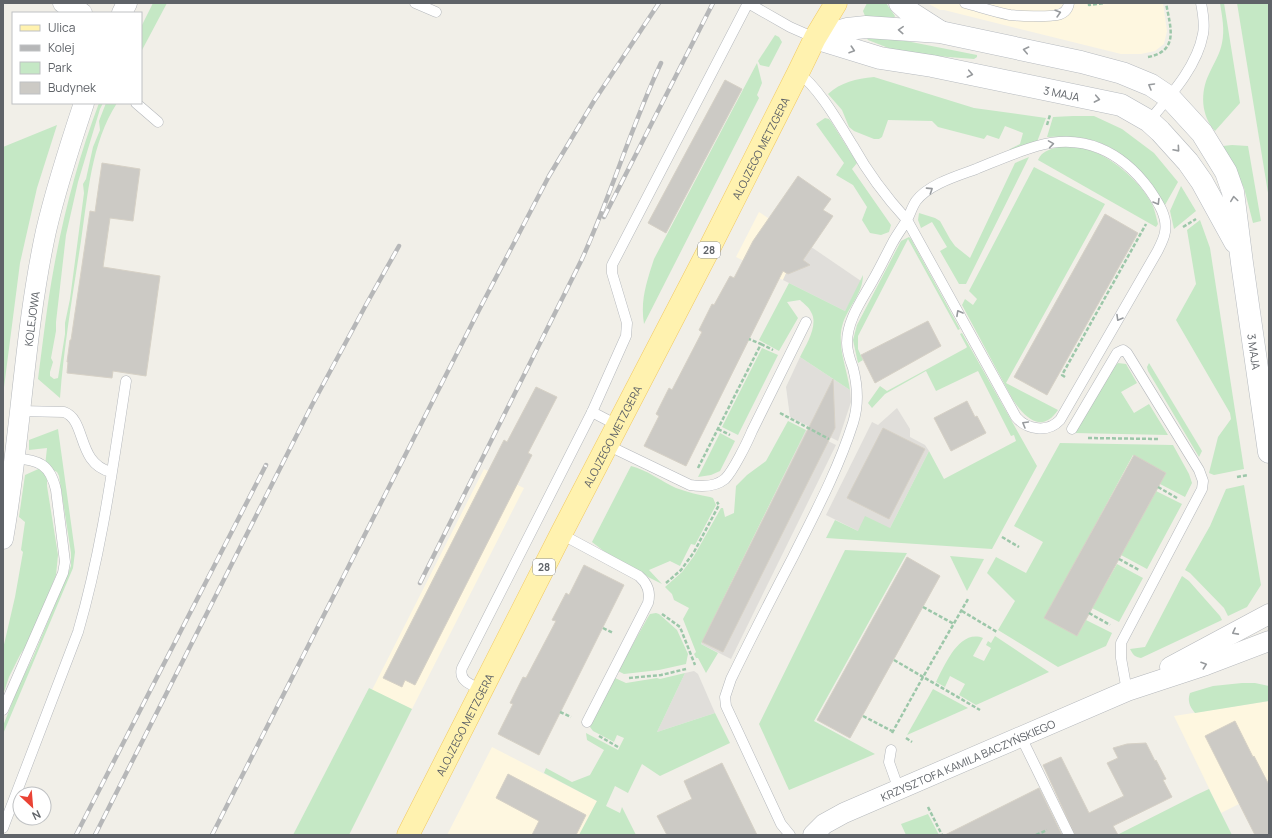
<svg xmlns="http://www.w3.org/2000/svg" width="1272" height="838" font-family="Manrope,sans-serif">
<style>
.commercial{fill:#fef7e0}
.industrial{fill:#e0deda}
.green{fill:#c5e8c5}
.building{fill:#cccac5;stroke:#d6d1c6}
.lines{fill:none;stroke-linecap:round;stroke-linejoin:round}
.lane-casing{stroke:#b5b8bc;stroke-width:11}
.street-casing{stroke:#b5b8bc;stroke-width:21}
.secondary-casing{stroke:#b6babf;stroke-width:23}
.primary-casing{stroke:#f2c960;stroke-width:23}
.path{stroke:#9cc7a9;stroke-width:2.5;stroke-dasharray:4 2;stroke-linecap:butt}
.lane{stroke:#fff;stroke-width:10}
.street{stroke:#fff;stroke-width:20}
.secondary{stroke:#fff;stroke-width:22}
.primary{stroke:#fff2af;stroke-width:22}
.rail-casing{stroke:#b6b7b8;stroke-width:4.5}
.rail{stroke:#fff;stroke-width:3;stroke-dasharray:9;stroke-linecap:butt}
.oneway{stroke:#979a9d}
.labels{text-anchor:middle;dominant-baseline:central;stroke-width:3;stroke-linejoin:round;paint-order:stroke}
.shield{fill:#fff;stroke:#8f9295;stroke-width:1}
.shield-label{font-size:10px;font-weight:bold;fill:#5f6368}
.street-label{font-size:11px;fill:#5f6368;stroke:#fff}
</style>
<rect width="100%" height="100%" fill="#f1efe8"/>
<!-- commercial -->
<g class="commercial">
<polygon points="927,3 1163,3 1167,31 1164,44 1155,51 1141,54 1121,54 944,10 940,10"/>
<polygon points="759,212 801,240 783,280 736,257"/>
<polygon points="484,469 524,488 412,709 372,690"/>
<polygon points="1269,701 1269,789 1221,813 1174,716"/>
<polygon points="492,747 597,801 579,835 447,835"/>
</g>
<!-- industrial -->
<g class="industrial">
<polygon points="801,240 861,281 845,311 783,280"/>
<polygon points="800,357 850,390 851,402 838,441 790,417 786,387"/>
<polygon points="897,408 910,429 910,437 925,445 929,451 890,528 858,531 826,515 872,422 878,425"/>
<polygon points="806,430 836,445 731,659 701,644"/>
<polygon points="694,671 698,674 715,713 657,732 685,673"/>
</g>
<!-- green -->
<g class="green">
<polygon points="153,3 167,3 141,52 141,27"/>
<polygon points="867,3 886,3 895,16 894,18 891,20 865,16 863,11"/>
<path d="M1220 3H1224L1240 103 1215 131C1201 116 1200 92 1209 74 1214 63 1220 54 1222 43 1225 30 1222 16 1220 3Z"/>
<polygon points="1237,3 1269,3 1269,199"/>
<polygon points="871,34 977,55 977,57 974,59 911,54 896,51 868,40 866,37"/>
<polygon points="775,35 779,37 782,42 769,67 760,65 758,61"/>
<path d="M757 63 762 83 757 95 759 98 644 324C640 300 647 281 654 259Z"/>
<path d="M874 77 974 108 1046 118 1037 142 1009 151 1010 149 1020 144 1023 133 1005 126 999 139 987 135 984 139 938 127 932 121 888 120 882 137 879 139H874L854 131 849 127 842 110 828 94C841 82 856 79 874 77Z"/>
<path d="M99 103H103L100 109 78 182 66 235 56 322V331L51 358 53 362 50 372V376L54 379 58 378 65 334V323L70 299 84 193 83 184 86 179 93 147 100 130 99 121 106 103H117C91 143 88 195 81 241 73 293 64 345 60 398L38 379C43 342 47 304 54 267 64 212 79 156 99 103Z"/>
<path d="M1073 116H1094L1122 129 1154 153 1178 182 1165 205C1146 176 1124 147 1087 139 1074 136 1060 137 1047 137L1053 117Z"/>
<polygon points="825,118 829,119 832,123 857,163 852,169 891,225 889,232 881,235 870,233 862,220 867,207 853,185 836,175 844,163 816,124"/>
<polygon points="57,125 37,188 20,263 3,395 3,147"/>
<polygon points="1232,145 1248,146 1261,221 1253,223 1244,188 1223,146"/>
<path d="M1058 147C1067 147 1077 147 1086 149 1111 156 1139 180 1152 204 1155 210 1156 217 1158 224L1156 227 1038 160C1042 151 1049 150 1058 147Z"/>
<polygon points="1029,157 966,284 959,284 940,251 947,247 932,222 921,228 918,220 919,213 935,218 940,221 950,239 955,246 970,258 1015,163"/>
<path d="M1034 167 1105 204 1006 383 1058 410C1042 434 1025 418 1013 400L962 305 965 299 973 305 977 299 969 291Z"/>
<polygon points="1181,186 1196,211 1174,229 1170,211"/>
<polygon points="1200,220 1210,248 1244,469 1214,475 1209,473 1218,437 1231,419 1230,413 1176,320 1196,284 1187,230"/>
<polygon points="909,237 911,239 960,329 958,330 908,239 858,336 858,349 863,360 858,363 853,340 857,325 901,241"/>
<path d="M863 275C863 293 849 306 843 323 836 344 847 368 850 390L800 357C806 345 819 325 811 312 809 307 804 304 800 300L787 302 798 318 779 351 759 340 789 283 845 311Z"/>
<polygon points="962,333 1037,466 992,549 826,538 835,520 858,531 865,516 890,528 929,451 944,479 1016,441 1014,435 1011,436 978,371 936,391 926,371 885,394 872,408 868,403 880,386 887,391 966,348 967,347 960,334"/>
<polygon points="762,348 778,355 738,435 722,427"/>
<polygon points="1118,363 1126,364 1137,383 1121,392 1134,413 1149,404 1168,435 1074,433 1115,366"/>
<polygon points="1149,363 1202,451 1199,457 1148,371 1147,367"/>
<polygon points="788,421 806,430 701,644 718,653 706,673 698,658 696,658 694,654 696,652 683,619 689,608 674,600 672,594 665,587 682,572 694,556 721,508 723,508 725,517 734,513 736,486 747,475 766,461"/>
<polygon points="58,429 75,552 73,568 3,734 3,726 19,685 33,657 71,566 71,553 59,476 57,472 53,470 47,479 47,486 58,555 56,575 29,641 20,655 9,677 3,695 3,649 15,597 23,552 21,550 25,522 19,517 25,475 45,466 47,448 29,450 29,440"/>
<polygon points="720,433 735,441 720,471 711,475 698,477"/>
<polygon points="1060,443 1173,445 1189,474 1192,483 1185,497 1160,484 1166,473 1133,455 1045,618 1077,636 1086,620 1112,633 1106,646 1058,667 998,630 1015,601 987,573 996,557 1026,573 1043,542 1014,526"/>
<path d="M631 466C647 470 661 481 676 488 687 492 698 495 710 497L713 498 716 505 695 545 691 544 680 566 670 561 649 570 662 584 648 577 642 572 605 552 592 542Z"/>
<polygon points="1244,485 1261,585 1247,607 1228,616 1224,608 1190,573 1185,570 1210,526 1226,489"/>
<polygon points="1156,491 1182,504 1147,569 1121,555"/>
<polygon points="845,550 907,553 814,721 875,754 789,790 759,724"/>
<polygon points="950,556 984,559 967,591"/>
<polygon points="1117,564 1143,578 1119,622 1092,608"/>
<path d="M1182 576 1189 581 1220 616 1222 620 1141 658C1135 657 1133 655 1130 649L1145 647Z"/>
<polygon points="656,613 659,614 677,630 688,654 686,664 659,670 624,674 618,671 648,617 650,614"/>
<path d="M995 636 1049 672 976 705 959 695 965 684 950 676 945 687 936 682C945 665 959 629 983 638L973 656 984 661 991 648 986 645 988 641 991 643Z"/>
<polygon points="685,673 657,732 715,713 730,743 660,776 642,764 628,793 615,786 606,806 620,813 622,807 636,835 579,835 597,801 544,773 546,768 572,782 590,775 604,750 587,740 586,733 618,750 624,738 617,735 614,742 593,731 590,727 615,678 626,683 657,678 660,679"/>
<path d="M1242 683H1255L1269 686V701L1195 713C1190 707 1187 701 1190 693L1193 692 1213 686Z"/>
<polygon points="369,688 412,709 349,835 293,835"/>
<polygon points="933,689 968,708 907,735"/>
<polygon points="1209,789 1232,835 1117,835 1196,795"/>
<polygon points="928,814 939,835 906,835 901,824"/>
</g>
<!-- building -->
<g class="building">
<polygon points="725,80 742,89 666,233 648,223"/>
<polygon points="102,163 140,169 133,221 110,218 103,267 160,276 146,376 113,371 112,378 67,373 68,362 67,362 70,340 71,340 90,211 95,212"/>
<polygon points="798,176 831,199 823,210 833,216 803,260 810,265 788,274 783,271 686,466 644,446 659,416 656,414 669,388 672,390 702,332 699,330 712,304 714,305 730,276 734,278 753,241"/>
<polygon points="1105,214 1138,233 1047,395 1014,377"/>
<polygon points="928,321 941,346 875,383 861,355"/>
<polygon points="833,379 835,428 723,652 702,642"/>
<polygon points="536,387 557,397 528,453 532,455 415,685 405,680 402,687 383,678 504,440 507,442"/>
<polygon points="967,401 975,417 977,416 986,433 951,451 934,418"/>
<polygon points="883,428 925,449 889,519 847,498"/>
<polygon points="1134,455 1166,473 1077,636 1044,618"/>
<polygon points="907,557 940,576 850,738 817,720"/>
<polygon points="584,565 624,585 539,755 498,734 513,704 510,703 523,677 526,678 556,621 552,620 566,593 569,595"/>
<polygon points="1235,721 1253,757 1254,756 1269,785 1269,835 1255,835 1205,736"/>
<polygon points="1146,743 1155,761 1156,760 1166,779 1163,780 1172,797 1113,826 1118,835 1075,835 1043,765 1061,757 1089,813 1124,796 1107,763 1118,758 1113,748 1127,744"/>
<polygon points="722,763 757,835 667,835 657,816 692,799 684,781"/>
<polygon points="508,774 586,815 576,835 532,835 539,821 496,798"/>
<polygon points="1039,788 1062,835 945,835"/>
</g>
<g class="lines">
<!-- lane casing -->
<g class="lane-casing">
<g id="lane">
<polyline points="415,3 436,12"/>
<path d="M965 3C980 7 995 12 1010 15 1019 16 1049 17 1057 15 1063 14 1068 10 1069 3"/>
<polyline points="136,103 158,122"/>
<path d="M1149 121C1170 96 1197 67 1203 34 1205 24 1203 13 1201 3"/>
<path d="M20 411 64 412C87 420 76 463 111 472"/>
<polyline points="592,412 617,425"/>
<polyline points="1072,429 1117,353 1123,350 1127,353 1199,470 1203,481 1202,489 1121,643 1121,658 1127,691"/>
<path d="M607 445 690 485C702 487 715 487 725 479 733 471 747 443 752 431 770 395 788 359 806 322"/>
<path d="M561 534 639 576C647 583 651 592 648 603L587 722"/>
<path d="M482 690C472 685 458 681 462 668L592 412 626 336 627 323 612 273V265L748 3 790 27 815 38"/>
<path d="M3 710 63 573 65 562 56 490C50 464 39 460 14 458"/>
<polyline points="1021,737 1069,835"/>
<polyline points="891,750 889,762 899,790"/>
<path d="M3 828 78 632C102 550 113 465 126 381"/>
<path d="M790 835 781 824 726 706 725 697 731 679C751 638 772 597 793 557 815 513 838 470 853 423 859 404 858 387 853 368 850 360 847 352 847 343 847 320 862 300 873 280 880 268 886 255 893 242 897 235 902 228 907 220 910 214 912 207 916 201 929 184 957 176 976 169 996 161 1016 152 1037 146 1083 133 1121 151 1149 189 1157 201 1168 216 1165 232 1164 239 1160 246 1157 252L1060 420C1048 433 1027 430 1016 417L907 220C886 197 868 173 853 146 840 125 818 86 798 73"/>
</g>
</g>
<!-- street casing -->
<g class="street-casing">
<g id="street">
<polyline points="63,3 82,13"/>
<polyline points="122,13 127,3"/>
<path id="s1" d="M3 539C21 437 24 332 46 231 56 188 70 145 84 103"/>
<polyline points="1170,667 1269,614"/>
<path id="s2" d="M813 835 824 824 844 813 1127 691 1206 665 1269 641"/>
</g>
</g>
<!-- secondary casing -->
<g class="secondary-casing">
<g id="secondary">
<polyline points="900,3 911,13 939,31"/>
<path id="s3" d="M815 38 847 29 866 27 940 32 1081 62 1122 73 1151 85 1169 97 1202 133 1226 172 1233 192 1242 263 1269 452"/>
<path id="s4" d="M815 38 880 58 932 66 1121 105 1149 121 1160 131 1188 162 1202 182 1235 242"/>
</g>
</g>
<!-- primary casing -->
<g class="primary-casing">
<g id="primary">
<path id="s5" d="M408 835 561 534 707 253 798 73 815 38 836 3"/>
</g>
</g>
<!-- path -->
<g class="path">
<polyline points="1089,3 1089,5 1104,3"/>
<path d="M1148 57C1180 51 1170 26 1166 3"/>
<polyline points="1047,125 1050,115"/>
<polyline points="1183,227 1196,219"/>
<polyline points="761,344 773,350"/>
<polyline points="1065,377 1062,375 1146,224"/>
<polyline points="780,413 829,439"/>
<polyline points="718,429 730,435"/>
<polyline points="1088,438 1159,439"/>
<polyline points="698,468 761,344 749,339"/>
<polyline points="1237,477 1248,475"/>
<polyline points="1158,487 1177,498"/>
<polyline points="1002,537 1019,547"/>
<polyline points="1119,559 1139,570"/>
<polyline points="666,583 681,570 694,552 719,505 717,502"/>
<polyline points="923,607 954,624"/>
<polyline points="962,611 997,632"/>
<polyline points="1089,613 1110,625"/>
<polyline points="662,614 680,627 695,665"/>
<polyline points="603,628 613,633"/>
<polyline points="894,660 980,710"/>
<polyline points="629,678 661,675 686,669"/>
<polyline points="560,712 571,717"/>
<polyline points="863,716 892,731"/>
<polyline points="892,733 923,677 968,599"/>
<polyline points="599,736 618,747"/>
<polyline points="906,738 912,742"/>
<polyline points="928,807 942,835"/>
<polyline points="1036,835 1047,830"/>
</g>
<!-- lane -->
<use href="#lane" class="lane"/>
<!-- street -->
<use href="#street" class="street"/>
<!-- secondary -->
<use href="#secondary" class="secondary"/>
<!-- primary -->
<use href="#primary" class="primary"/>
<!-- rail casing -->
<g class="rail-casing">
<g id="rail">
<polyline points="604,217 713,3"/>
<path d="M420 583 582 259C611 195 631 127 661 63"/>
<polyline points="76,835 266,465"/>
<polyline points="95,835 312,405 367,303 399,246"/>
<polyline points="212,835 479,310 549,176 594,101 659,3"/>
</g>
</g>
<!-- rail -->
<use href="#rail" class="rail"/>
</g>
<!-- one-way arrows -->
<defs><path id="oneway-chevron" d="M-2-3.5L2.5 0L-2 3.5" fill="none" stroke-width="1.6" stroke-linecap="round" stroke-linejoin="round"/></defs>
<g class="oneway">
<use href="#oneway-chevron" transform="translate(1058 13) rotate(-16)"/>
<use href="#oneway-chevron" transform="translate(901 30) rotate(-177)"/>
<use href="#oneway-chevron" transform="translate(852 50) rotate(18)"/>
<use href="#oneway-chevron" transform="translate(1026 50) rotate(-168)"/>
<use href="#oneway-chevron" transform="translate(970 74) rotate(11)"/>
<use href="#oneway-chevron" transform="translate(1151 86) rotate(-150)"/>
<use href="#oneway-chevron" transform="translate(1097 99) rotate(11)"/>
<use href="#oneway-chevron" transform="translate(1051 144) rotate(-9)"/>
<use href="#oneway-chevron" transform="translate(1177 149) rotate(49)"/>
<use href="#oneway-chevron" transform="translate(930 190) rotate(-33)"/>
<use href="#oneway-chevron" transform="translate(1234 199) rotate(-98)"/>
<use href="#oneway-chevron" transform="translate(1157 202) rotate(59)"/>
<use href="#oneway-chevron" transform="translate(959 313) rotate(-119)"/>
<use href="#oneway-chevron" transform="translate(1119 318) rotate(120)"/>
<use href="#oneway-chevron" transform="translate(1025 424) rotate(-150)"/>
<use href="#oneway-chevron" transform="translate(1235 632) rotate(152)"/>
<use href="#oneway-chevron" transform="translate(1204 665) rotate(-19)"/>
</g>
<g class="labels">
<!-- shield labels -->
<g class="shield">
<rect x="698" y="242" width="22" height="16" rx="3"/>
<rect x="533" y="559" width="22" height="16" rx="3"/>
</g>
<g class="shield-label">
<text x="709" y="250">28</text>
<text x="544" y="567">28</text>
</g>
<!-- street labels -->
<g class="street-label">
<text stroke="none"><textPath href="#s4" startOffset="253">3 MAJA</textPath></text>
<text stroke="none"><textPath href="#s5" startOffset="772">ALOJZEGO METZGERA</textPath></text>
<text stroke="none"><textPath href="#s1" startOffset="222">KOLEJOWA</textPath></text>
<text stroke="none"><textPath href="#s3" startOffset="643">3 MAJA</textPath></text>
<text stroke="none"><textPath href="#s5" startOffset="448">ALOJZEGO METZGERA</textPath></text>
<text stroke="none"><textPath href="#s5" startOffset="124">ALOJZEGO METZGERA</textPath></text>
<text stroke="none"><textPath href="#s2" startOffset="173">KRZYSZTOFA KAMILA BACZYŃSKIEGO</textPath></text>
</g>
</g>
<!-- border -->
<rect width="1272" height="838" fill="none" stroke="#5f6368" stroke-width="8"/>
<!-- legend -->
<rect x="12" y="12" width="130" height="92" fill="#ffffff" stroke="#bfc1c3"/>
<rect x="20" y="25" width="20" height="6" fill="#fff2af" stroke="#bfc1c3"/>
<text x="48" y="32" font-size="12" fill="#5f6368">Ulica</text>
<rect x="20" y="45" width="20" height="6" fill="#b6b7b8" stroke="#bfc1c3"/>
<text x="48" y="52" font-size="12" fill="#5f6368">Kolej</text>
<rect x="20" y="62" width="20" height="12" fill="#c5e8c5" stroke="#bfc1c3"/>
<text x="48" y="72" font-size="12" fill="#5f6368">Park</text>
<rect x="20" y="82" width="20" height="12" fill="#cccac5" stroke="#bfc1c3"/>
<text x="48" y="92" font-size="12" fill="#5f6368">Budynek</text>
<!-- north arrow -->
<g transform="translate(32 806) rotate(154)"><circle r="19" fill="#ffffff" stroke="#bfc1c3"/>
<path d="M0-3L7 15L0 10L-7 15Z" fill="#ea4335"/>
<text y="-6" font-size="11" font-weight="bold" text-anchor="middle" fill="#5f6368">N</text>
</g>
</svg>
